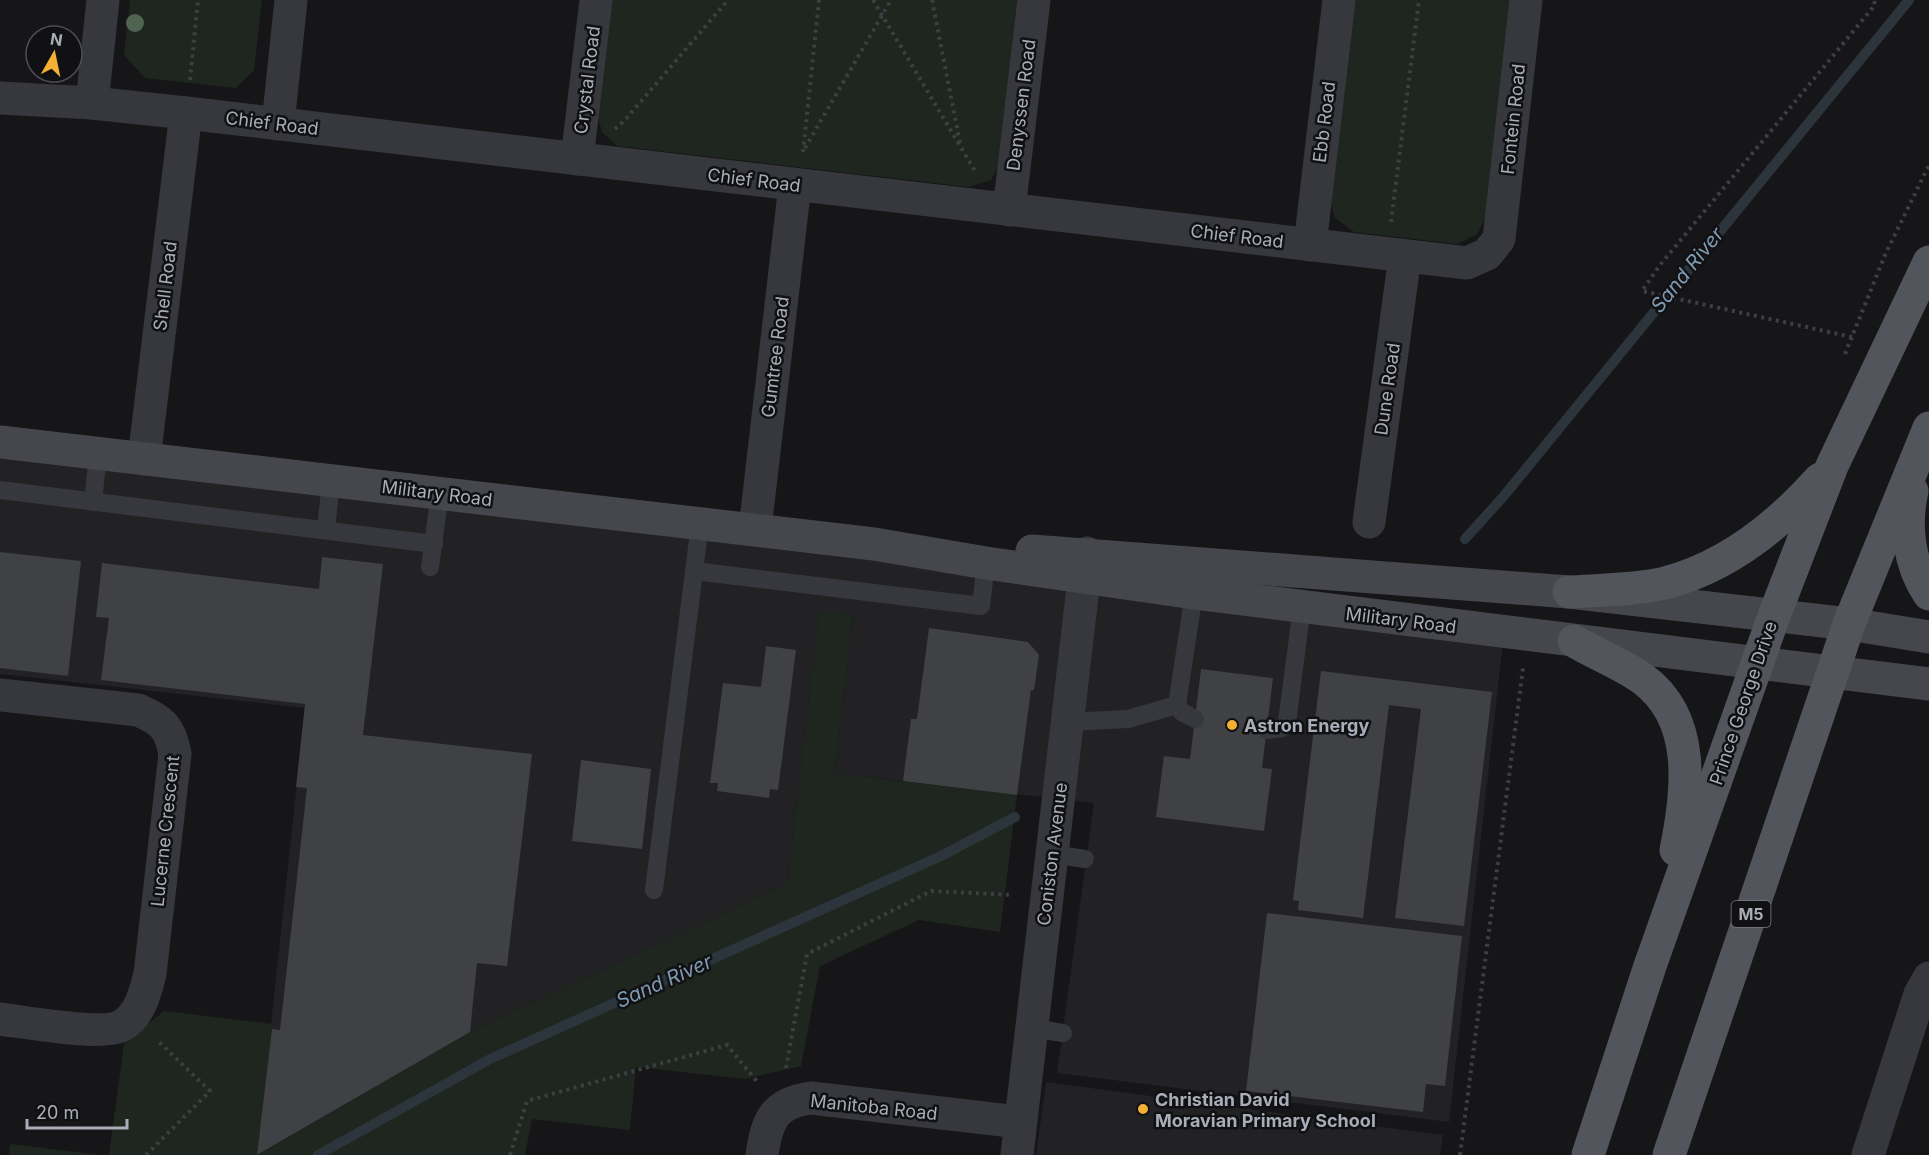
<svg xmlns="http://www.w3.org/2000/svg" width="1929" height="1155" font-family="Inter,sans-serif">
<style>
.built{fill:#222225}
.green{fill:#1e261f}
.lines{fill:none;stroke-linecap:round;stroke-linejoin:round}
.stream{stroke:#2c353c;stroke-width:10}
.building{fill:#404145}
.path{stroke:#3d3f44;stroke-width:4;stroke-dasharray:3 4.5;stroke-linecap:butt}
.lane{stroke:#37383d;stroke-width:18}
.street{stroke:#37383d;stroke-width:33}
.secondary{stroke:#45474d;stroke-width:33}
.primary{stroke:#53555c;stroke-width:33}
.tree{fill:#506452}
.poi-dot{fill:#f2b134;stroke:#111113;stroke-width:2}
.labels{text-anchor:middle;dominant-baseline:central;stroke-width:5;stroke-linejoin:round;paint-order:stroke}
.shield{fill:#111113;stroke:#7b7e86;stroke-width:1.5}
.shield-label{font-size:16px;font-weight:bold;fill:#a8adb8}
.street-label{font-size:18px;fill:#a8adb8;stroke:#111113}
.poi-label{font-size:18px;font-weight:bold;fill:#a8adb8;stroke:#111113;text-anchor:start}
.water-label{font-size:20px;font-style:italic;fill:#7f9bb3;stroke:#111113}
</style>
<rect width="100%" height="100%" fill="#161618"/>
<!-- built -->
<g class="built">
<polygon points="0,442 1504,633 1449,1122 1057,1073 1094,803 835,773 853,615 819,611 787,884 470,1032 257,1155 305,708 0,674"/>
<polygon points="1046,1082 1443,1135 1440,1155 1036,1155"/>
</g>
<!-- green -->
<g class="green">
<polygon points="130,0 262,0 254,70 236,88 145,78 124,55"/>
<polygon points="609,0 1019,0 1001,162 991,180 969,187 617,146 602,132 596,110"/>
<polygon points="1351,0 1512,0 1487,215 1477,234 1457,244 1354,232 1334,217 1329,188"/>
<polygon points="819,610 853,615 835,773 1017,795 1000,932 919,920 820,966 801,1066 745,1079 636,1067 630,1130 532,1119 525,1155 109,1155 124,1043 164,1011 273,1024 258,1155 470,1032 787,884"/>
<polygon points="10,1144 101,1155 9,1155"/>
</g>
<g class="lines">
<!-- stream -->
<g class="stream">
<polyline points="1465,539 1503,497 1909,0"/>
<polyline points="318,1155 490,1059 941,856 1015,817"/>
</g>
</g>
<!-- building -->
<g class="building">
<polygon points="0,552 81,561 68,676 0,668"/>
<polygon points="322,557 383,564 363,735 532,754 507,966 477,963 470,1032 257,1155 272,1029 280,1030 307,788 296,787 305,704 101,680 109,618 96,617 102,563 319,589"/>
<polygon points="929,628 1028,642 1039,655 1034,690 1031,690 1017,795 903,781 911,719 917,719"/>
<polygon points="766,646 796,650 778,790 770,789 769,798 717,791 718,783 710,783 723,683 761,687"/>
<polygon points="1201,669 1273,678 1262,768 1272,769 1264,831 1156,817 1164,756 1190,759"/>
<polygon points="1321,671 1492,692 1464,926 1395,918 1421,709 1389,705 1363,918 1298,910 1299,901 1293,900"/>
<polygon points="581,760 651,769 642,849 572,841"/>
<polygon points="1267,913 1462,936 1445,1086 1426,1084 1423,1112 1246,1091"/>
</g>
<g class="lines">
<!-- path -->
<g class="path">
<polyline points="873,0 975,171"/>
<polyline points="932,0 960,143"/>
<polyline points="190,80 198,0"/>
<polyline points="615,129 625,120 728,0"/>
<polyline points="805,148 891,0"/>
<polyline points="803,152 819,0"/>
<polyline points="1391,222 1419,0"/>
<polyline points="1852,337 1642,291 1660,265 1875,5 1874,0"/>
<polyline points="1845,354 1885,255 1929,165"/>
<polyline points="786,1068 807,954 931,891 1013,895"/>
<polyline points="146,1155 210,1091 157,1040"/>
<polyline points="510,1155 527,1101 727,1045 759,1084"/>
<polyline points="1460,1155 1523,668"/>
</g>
<!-- lane -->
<g class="lane">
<polyline points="0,490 434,544"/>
<polyline points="93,502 98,453"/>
<polyline points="326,530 331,480"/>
<polyline points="430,567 440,493"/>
<polyline points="694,571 981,606 986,563"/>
<polyline points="1194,593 1177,705 1182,712 1195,719"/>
<polyline points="1067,722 1128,719 1177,705"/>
<polyline points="1267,730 1282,728 1287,722 1302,607"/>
<polyline points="1052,854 1085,859"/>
<polyline points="654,890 700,524"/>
<polyline points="1031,1028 1063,1033"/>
</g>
<!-- street -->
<g class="street">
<polyline points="0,98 92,103 186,113 1467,263 1487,254 1499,239 1526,0"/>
<polyline points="92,103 103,0"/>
<polyline points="278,124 291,0"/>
<polyline points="577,159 596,0"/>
<polyline points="1009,210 1034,0"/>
<polyline points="1310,245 1339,0"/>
<polyline points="144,459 186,113"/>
<polyline points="1369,522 1405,256"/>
<polyline points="755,529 795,185"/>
<path d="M0 695 138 710C162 720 170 727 175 754L150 974C145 993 140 1016 121 1026 101 1036 25 1022 0 1019"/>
<path d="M762 1155C767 1120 774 1103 811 1098L1020 1122"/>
<polyline points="1017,1155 1087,553"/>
<polyline points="1868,1155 1920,994 1929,978"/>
</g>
<!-- secondary -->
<g class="secondary">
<polyline points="0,442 874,544 986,563 1194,593 1929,684"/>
<polyline points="1032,551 1569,592 1849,624 1929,637"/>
</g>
<!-- primary -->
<g class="primary">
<path d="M1912 491C1904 526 1909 564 1929 594"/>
<path d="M1569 592C1601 590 1634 590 1665 583 1727 567 1778 526 1820 479"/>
<path d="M1574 641C1596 654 1622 664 1643 679 1697 719 1688 791 1676 850"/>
<polyline points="1588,1155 1650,966 1774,616 1832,466 1929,262"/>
<polyline points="1669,1155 1849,624 1929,428"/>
</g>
</g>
<!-- trees -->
<circle class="tree" cx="135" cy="23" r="9"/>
<!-- markers -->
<g class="poi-dot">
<circle cx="1232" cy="725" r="6"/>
<circle cx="1143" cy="1109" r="6"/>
</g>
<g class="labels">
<!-- shield labels -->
<rect class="shield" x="1731.5" y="901" width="39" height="26" rx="4.5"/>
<g class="shield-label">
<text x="1751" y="914">M5</text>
</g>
<!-- street labels -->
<g class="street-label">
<text transform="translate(587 80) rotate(-83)">Crystal Road</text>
<text transform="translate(1021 105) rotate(-83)">Denyssen Road</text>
<text transform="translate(1513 119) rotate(-84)">Fontein Road</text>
<text transform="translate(1324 122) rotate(-83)">Ebb Road</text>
<text transform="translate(272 123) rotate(7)">Chief Road</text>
<text transform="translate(754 180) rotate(7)">Chief Road</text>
<text transform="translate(1237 236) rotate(7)">Chief Road</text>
<text transform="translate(165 286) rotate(-83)">Shell Road</text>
<text transform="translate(775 357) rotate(-83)">Gumtree Road</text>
<text transform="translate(1387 389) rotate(-82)">Dune Road</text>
<text transform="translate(437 493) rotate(7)">Military Road</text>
<text transform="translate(1401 620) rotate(7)">Military Road</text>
<text transform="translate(1743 703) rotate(-71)">Prince George Drive</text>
<text transform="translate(165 831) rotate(-84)">Lucerne Crescent</text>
<text transform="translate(1052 854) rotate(-83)">Coniston Avenue</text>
<text transform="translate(874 1107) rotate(6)">Manitoba Road</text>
</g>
<!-- poi labels -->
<g class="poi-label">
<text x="1244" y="725">Astron Energy</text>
<text x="1155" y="1099">Christian David<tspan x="1155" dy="21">Moravian Primary School</tspan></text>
</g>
<!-- water labels -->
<g class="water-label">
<text transform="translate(1687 270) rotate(-51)">Sand River</text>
<text transform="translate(664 981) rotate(-24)">Sand River</text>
</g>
</g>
<!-- north arrow -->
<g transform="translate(54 54) rotate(9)"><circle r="28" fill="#111113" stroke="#4d4f55" stroke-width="1.5"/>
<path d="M0-4.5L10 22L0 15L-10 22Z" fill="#f2b134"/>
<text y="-9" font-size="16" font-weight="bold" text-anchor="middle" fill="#a8adb8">N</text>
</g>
<!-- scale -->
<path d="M27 1119v9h100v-9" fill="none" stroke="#a8adb8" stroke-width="3"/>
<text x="36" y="1119" font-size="18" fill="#a8adb8" stroke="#111113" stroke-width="4.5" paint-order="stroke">20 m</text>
</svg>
